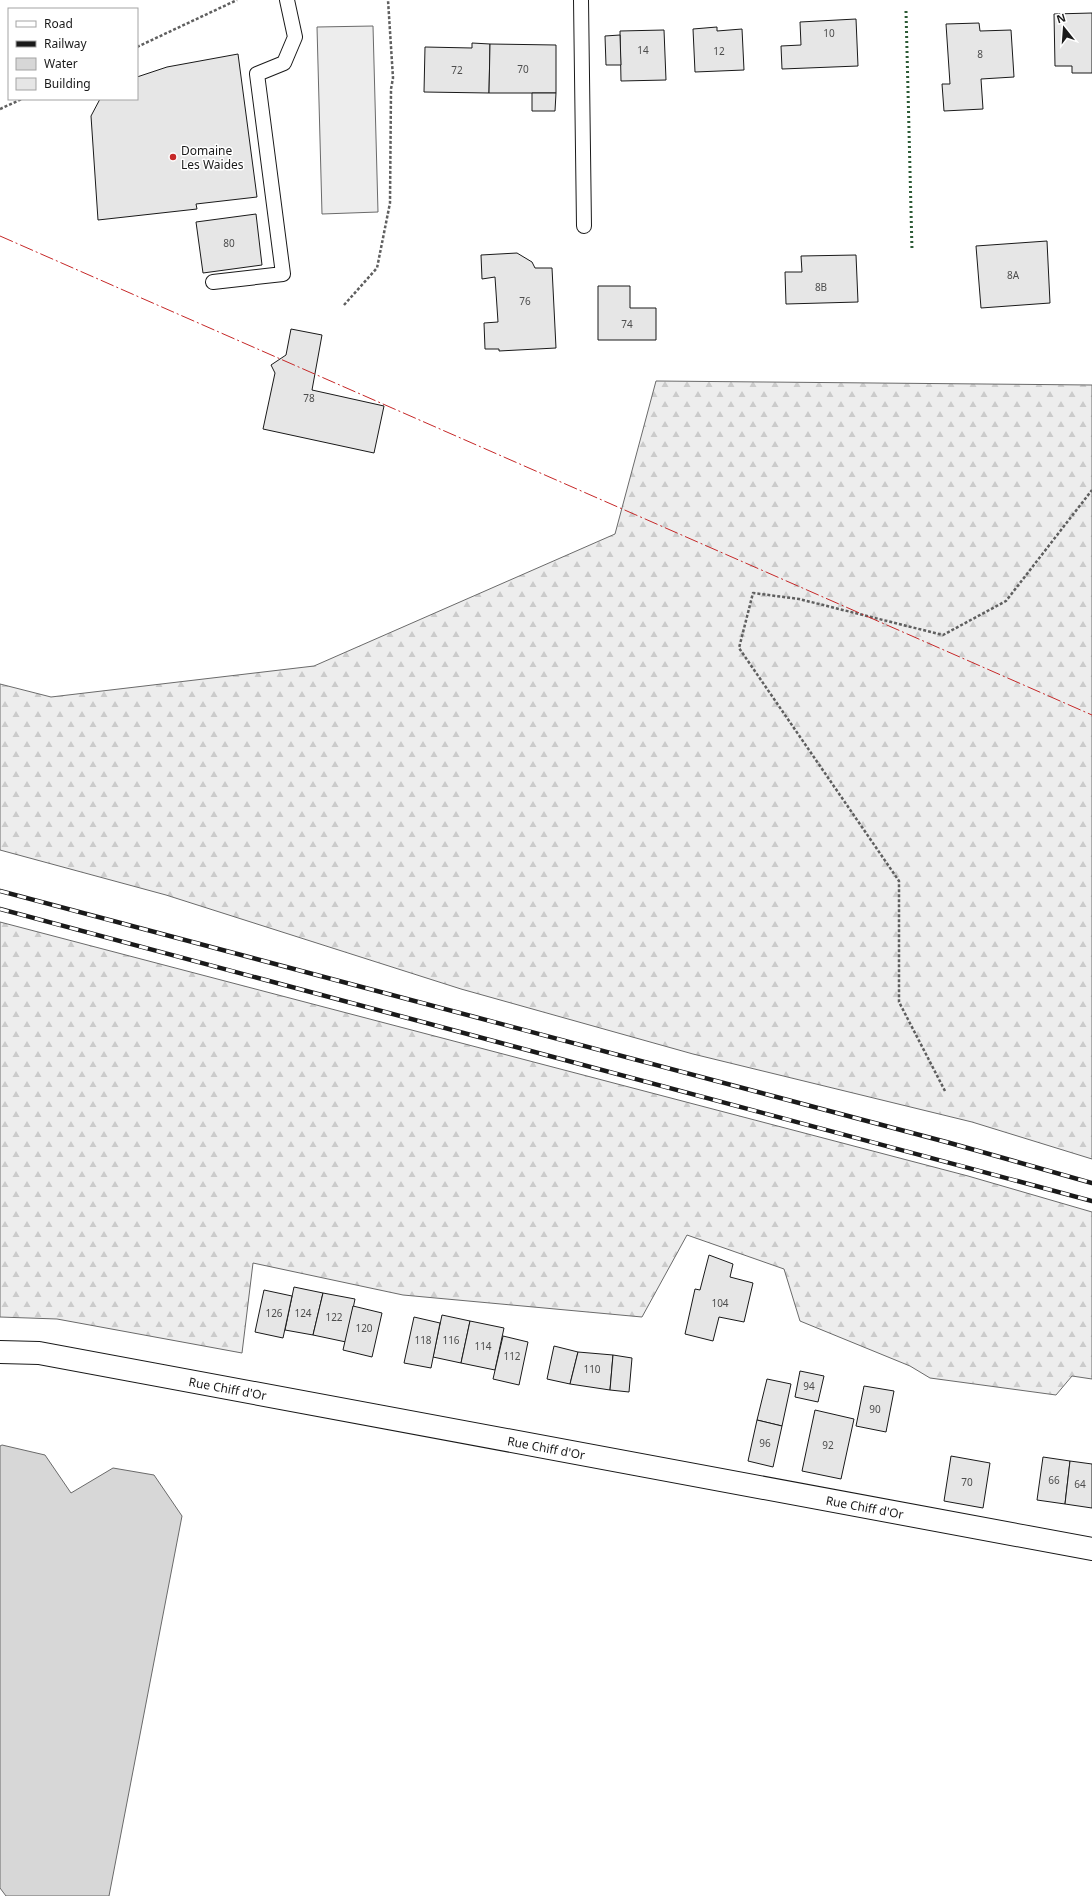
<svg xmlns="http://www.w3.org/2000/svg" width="1092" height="1896" font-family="'Noto Sans',sans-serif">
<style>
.forest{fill:url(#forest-firs);stroke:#6a6a6a}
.pitch{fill:#ededed;stroke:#6a6a6a}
.water{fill:#d7d7d7;stroke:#6a6a6a}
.building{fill:#e6e6e6;stroke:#1a1a1a}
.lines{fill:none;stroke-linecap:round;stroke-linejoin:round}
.lane-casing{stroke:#1a1a1a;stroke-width:16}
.street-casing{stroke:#1a1a1a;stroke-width:24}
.path{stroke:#5f5f5f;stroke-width:2.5;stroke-dasharray:3 2;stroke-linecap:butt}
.lane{stroke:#fff;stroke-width:14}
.street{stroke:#fff;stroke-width:22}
.rail-casing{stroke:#1a1a1a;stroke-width:4.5}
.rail{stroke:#fff;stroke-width:3;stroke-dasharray:9;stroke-linecap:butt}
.hedge{stroke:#2b5a34;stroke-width:3;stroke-dasharray:2 3;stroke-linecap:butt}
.power{stroke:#c62828;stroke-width:1;stroke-dasharray:14 3 2 3;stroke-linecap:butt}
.poi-dot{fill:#c62828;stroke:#fff;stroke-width:1.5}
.labels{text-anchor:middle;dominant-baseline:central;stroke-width:3;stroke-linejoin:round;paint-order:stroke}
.number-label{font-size:10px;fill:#4d4d4d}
.poi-label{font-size:12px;fill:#1a1a1a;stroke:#fff;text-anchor:start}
.street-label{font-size:12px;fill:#1a1a1a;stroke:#fff}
</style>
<defs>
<pattern id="forest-firs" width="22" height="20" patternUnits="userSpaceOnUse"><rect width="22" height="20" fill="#ededed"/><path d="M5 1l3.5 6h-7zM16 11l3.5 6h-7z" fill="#cbcbcb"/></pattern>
</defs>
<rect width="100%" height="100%" fill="#fff"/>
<!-- forest -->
<g class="forest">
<polygon points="656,381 1092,385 1092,1159 972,1122 693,1054 461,989 166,895 0,850 0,684 51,697 314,666 615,534"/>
<polygon points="0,922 968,1176 1092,1212 1092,1379 1072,1376 1056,1395 930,1378 910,1366 800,1321 784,1269 687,1235 642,1317 403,1295 253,1263 242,1353 57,1319 0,1317"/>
</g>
<!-- pitch -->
<polygon class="pitch" points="373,26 378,212 322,214 317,27"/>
<!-- water -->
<polygon class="water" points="2,1445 45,1455 71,1493 113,1468 154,1475 182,1516 109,1896 6,1896 0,1888 0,1446"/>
<!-- building -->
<g class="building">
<polygon points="1092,13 1092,73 1072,73 1072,66 1055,66 1054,14"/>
<polygon points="856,19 858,66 782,69 781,46 801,45 800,22"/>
<polygon points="979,23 980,31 1011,30 1014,77 981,79 983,109 944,111 942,84 950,84 946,24"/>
<polygon points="717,27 717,31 742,29 744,70 695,72 693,29"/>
<polygon points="664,30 666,80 621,81 620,31"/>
<polygon points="620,35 621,65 606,65 605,36"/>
<polygon points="472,43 490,44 489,93 424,92 425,47 472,48"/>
<polygon points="490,44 556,45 556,93 489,93"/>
<polygon points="238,54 257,197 196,204 197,209 98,220 91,116 100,99 137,99 137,77 167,67"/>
<polygon points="532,93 556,93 555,111 532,111"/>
<polygon points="256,214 262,265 203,273 196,222"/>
<polygon points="1047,241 1050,303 981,308 976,246"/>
<polygon points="517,253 532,262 535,268 552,268 556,348 499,351 499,349 485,349 484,323 498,322 495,277 482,279 481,255"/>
<polygon points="856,255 858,302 786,304 785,272 802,272 801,256"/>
<polygon points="598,286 630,286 630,308 656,308 656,340 598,340"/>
<polygon points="291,329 322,335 312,390 384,406 374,453 263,429 275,373 271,365 286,355"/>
<polygon points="709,1255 733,1264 730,1277 753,1283 744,1322 719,1317 713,1341 685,1334 695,1289 700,1290"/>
<polygon points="294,1287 323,1293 313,1335 285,1330"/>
<polygon points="264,1290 292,1296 283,1338 255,1332"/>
<polygon points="323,1293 355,1299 346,1342 313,1335"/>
<polygon points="353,1306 382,1313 372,1357 343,1350"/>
<polygon points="442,1315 470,1321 461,1363 433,1357"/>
<polygon points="414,1317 440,1323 431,1368 404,1363"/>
<polygon points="470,1321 504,1328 495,1370 461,1363"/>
<polygon points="503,1336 528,1342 519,1385 493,1379"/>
<polygon points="554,1346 578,1352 570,1384 547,1379"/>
<polygon points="578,1352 613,1355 610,1390 570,1384"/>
<polygon points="613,1355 632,1358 629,1392 610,1390"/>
<polygon points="800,1371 824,1376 818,1402 795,1397"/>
<polygon points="767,1379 791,1384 782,1426 757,1420"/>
<polygon points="864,1386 894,1391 886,1432 856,1426"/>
<polygon points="815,1410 854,1419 841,1479 802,1471"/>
<polygon points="757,1420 782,1426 773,1467 748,1461"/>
<polygon points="951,1456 990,1463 983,1508 944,1501"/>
<polygon points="1043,1457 1070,1461 1065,1504 1037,1500"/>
<polygon points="1070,1461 1092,1464 1092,1508 1065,1504"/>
</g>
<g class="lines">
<!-- lane casing -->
<g class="lane-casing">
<g id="lane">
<polyline points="581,0 584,226"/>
<polyline points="213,282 283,274 257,74 284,63 295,37 287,0"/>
</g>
</g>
<!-- street casing -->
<g class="street-casing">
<g id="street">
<path id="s1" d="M0 1352 39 1353 1092 1549"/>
</g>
</g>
<!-- path -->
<g class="path">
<polyline points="137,47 237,0"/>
<polyline points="0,109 22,99"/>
<polyline points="344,305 377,268 390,203 391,89 393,78 388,0"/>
<polyline points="945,1091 899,1002 899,881 739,648 753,593 799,599 943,635 1006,601 1092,490"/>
</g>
<!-- lane -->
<use href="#lane" class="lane"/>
<!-- street -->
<use href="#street" class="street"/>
<!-- rail casing -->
<g class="rail-casing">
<g id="rail">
<polyline points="0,891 950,1143 1092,1183"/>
<polyline points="0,909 1092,1201"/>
</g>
</g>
<!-- rail -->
<use href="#rail" class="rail"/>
<!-- hedge -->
<polyline class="hedge" points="906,11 912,250"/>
<!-- power -->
<polyline class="power" points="0,236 1092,715"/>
</g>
<!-- markers -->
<circle class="poi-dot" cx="173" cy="157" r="4"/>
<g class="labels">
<!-- number labels -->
<g class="number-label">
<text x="829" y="33">10</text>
<text x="643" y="50">14</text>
<text x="719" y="51">12</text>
<text x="980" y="54">8</text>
<text x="523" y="69">70</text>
<text x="457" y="70">72</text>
<text x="229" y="243">80</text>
<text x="1013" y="275">8A</text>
<text x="821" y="287">8B</text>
<text x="525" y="301">76</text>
<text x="627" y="324">74</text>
<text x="309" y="398">78</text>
<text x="720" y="1303">104</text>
<text x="274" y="1313">126</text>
<text x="303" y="1313">124</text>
<text x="334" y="1317">122</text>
<text x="364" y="1328">120</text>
<text x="423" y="1340">118</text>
<text x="451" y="1340">116</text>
<text x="483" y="1346">114</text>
<text x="512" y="1356">112</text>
<text x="592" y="1369">110</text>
<text x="809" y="1386">94</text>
<text x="875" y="1409">90</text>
<text x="765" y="1443">96</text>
<text x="828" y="1445">92</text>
<text x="1054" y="1480">66</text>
<text x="967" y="1482">70</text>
<text x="1080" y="1484">64</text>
</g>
<!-- poi labels -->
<g class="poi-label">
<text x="181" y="150">Domaine<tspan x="181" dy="14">Les Waides</tspan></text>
</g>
<!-- street labels -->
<g class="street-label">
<text stroke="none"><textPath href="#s1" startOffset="231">Rue Chiff d'Or</textPath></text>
<text stroke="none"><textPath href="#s1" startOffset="555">Rue Chiff d'Or</textPath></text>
<text stroke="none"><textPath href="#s1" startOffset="879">Rue Chiff d'Or</textPath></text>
</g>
</g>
<!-- legend -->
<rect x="8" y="8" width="130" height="92" fill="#ffffff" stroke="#a3a3a3"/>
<rect x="16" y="21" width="20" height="6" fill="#ffffff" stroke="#a3a3a3"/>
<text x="44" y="28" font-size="12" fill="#1a1a1a">Road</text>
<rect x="16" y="41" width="20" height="6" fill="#1a1a1a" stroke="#a3a3a3"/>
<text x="44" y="48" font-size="12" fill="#1a1a1a">Railway</text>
<rect x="16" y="58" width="20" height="12" fill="#d7d7d7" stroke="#a3a3a3"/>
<text x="44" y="68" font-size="12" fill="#1a1a1a">Water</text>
<rect x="16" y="78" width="20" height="12" fill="#e6e6e6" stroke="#a3a3a3"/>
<text x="44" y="88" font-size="12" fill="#1a1a1a">Building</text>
<!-- north arrow -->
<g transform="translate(1064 28) rotate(343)" stroke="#ffffff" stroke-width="3" paint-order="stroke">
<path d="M0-3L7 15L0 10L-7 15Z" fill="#1a1a1a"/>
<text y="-6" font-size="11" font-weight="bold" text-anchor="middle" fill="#1a1a1a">N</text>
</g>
</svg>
